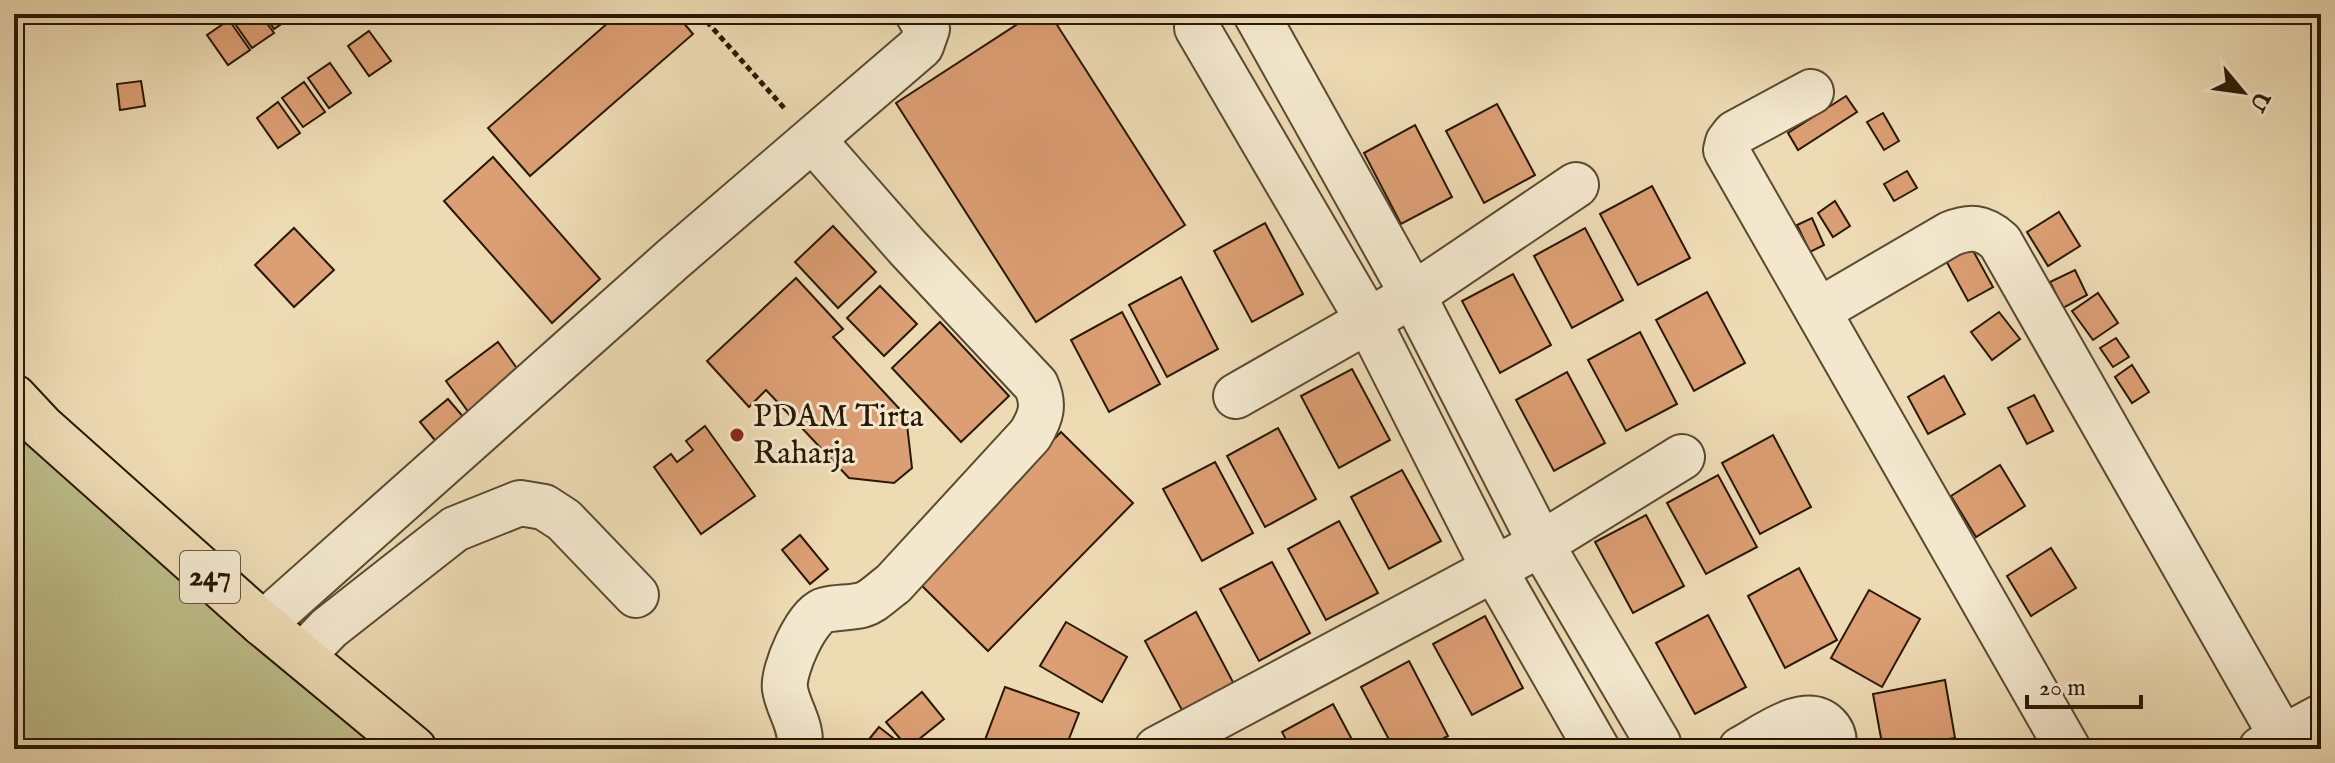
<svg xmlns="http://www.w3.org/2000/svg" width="2335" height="763" font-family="'IM FELL English',serif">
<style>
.green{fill:#bdbe8a;stroke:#726c47;stroke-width:2}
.building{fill:#dc9e73;stroke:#281904;stroke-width:2}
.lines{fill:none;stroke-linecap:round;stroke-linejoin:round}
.minor-casing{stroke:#594a30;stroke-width:48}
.major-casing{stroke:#281904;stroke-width:48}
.path{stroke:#281904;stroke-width:5;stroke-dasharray:6 4;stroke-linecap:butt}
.minor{stroke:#f3e8ce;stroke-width:44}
.major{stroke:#eddbb4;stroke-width:44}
.poi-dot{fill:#8f2418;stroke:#f3e8ce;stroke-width:3}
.labels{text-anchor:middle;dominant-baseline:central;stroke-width:6;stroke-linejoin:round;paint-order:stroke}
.shield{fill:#f3e8ce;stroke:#655741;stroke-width:2}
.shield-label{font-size:30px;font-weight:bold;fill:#281904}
.poi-label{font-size:32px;fill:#281904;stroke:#f3e8ce;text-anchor:start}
</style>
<rect width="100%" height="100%" fill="#eddbb4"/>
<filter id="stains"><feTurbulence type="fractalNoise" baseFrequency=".0025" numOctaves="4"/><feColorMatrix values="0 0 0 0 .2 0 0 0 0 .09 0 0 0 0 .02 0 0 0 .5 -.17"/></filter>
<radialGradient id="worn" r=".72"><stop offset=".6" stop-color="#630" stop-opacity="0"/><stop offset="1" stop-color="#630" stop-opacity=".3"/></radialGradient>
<!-- green -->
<polygon class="green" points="14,431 251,638 382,749 14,749"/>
<!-- building -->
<g class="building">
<polygon points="237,14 260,14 274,33 252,48 231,18"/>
<polygon points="264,14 296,14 274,29"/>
<polygon points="618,14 676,14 693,34 530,176 488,128"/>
<polygon points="1033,14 1050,14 1185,225 1036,322 896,103"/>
<polygon points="229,20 250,50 228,65 207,35"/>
<polygon points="369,31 391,61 369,76 348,46"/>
<polygon points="330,63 351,93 329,108 308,78"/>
<polygon points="141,81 145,106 120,110 117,84"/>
<polygon points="304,82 325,112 303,127 282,98"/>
<polygon points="1846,96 1857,112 1798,150 1788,133"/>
<polygon points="278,102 300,133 278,148 257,118"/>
<polygon points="1497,104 1535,175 1484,203 1446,131"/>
<polygon points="1883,113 1899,141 1884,150 1867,122"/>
<polygon points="1415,125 1452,197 1401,224 1364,153"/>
<polygon points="493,157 600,279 552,323 444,201"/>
<polygon points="1907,171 1917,188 1894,201 1884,184"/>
<polygon points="1652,186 1690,258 1638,285 1600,214"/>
<polygon points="1835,201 1850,226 1833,237 1818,213"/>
<polygon points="2059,212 2080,246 2048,266 2027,232"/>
<polygon points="1812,218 1824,245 1810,252 1797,225"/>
<polygon points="1265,223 1303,294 1252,322 1214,251"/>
<polygon points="833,226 876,272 838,308 795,262"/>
<polygon points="294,228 334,270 294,307 255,265"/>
<polygon points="1585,228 1623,300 1572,328 1534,256"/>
<polygon points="1970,245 1993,287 1968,301 1945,259"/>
<polygon points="2075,270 2087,295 2063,308 2050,282"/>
<polygon points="1513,274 1551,345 1500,373 1462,301"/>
<polygon points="1181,277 1218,349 1167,377 1129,305"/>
<polygon points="796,278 843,329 833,337 906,416 912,468 894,483 849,478 766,390 749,407 707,361"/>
<polygon points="880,286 917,324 884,356 847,318"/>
<polygon points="1707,292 1745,363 1694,391 1656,320"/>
<polygon points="2098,293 2118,323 2093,340 2072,311"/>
<polygon points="1122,312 1160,384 1109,412 1071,340"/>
<polygon points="1999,312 2020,339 1992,360 1971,332"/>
<polygon points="940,322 1009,396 961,442 892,368"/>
<polygon points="1640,332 1677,404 1626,431 1588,360"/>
<polygon points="2116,338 2129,357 2113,367 2100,348"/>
<polygon points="498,342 524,378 472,417 446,381"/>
<polygon points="2132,365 2149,392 2132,403 2115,377"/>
<polygon points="1352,369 1390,440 1339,468 1301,396"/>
<polygon points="1567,372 1605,443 1554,471 1516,400"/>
<polygon points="1944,376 1965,414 1928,434 1908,397"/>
<polygon points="2034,395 2053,431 2027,444 2008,408"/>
<polygon points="448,399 471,426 442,449 420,422"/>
<polygon points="705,426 755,496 701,534 654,467 671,454 677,462 693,450 686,441"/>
<polygon points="1278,428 1316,499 1265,527 1227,456"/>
<polygon points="1061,432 1133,503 988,651 916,580"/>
<polygon points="1773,435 1811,507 1760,534 1722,463"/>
<polygon points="1215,462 1253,533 1202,561 1163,489"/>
<polygon points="2000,465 2025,506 1976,537 1951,496"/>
<polygon points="1402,470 1441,541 1389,569 1351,497"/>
<polygon points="1718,475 1757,547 1706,574 1667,503"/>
<polygon points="1646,515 1684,586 1633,613 1595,542"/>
<polygon points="1339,521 1378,593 1326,620 1288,549"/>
<polygon points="800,535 828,569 810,584 782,550"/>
<polygon points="2051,548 2076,588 2031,616 2007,576"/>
<polygon points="1272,562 1310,633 1259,661 1220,589"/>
<polygon points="1799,568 1837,640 1785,668 1748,596"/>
<polygon points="1869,590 1920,619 1882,687 1831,658"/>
<polygon points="1196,612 1234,684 1183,712 1145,641"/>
<polygon points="1708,615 1746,687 1695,714 1656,643"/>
<polygon points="1485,616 1523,688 1472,715 1433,644"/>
<polygon points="1066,622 1127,657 1102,702 1040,666"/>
<polygon points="1409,661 1448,736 1424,749 1394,749 1361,687"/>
<polygon points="1945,680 1955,738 1883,749 1873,694"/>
<polygon points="1005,687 1079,713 1065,749 1009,749 985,740"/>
<polygon points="922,692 944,719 908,748 886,722"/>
<polygon points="1333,704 1357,749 1291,749 1282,732"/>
<polygon points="879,727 906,748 905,749 861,749"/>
</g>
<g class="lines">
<!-- minor casing -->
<g class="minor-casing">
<g id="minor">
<polyline points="1199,14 1197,28 1369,322 1494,569 1597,749"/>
<polyline points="1256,14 1413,295 1541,544 1658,743"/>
<polyline points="1811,92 1735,133 1728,142 1726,150 2068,749"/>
<path d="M1818 311 1950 234C1970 226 1983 226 2000 242L2282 737"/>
<polyline points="1236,396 1413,295 1576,185"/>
<polyline points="263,624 673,259 921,46 927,29 918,14"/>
<polyline points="302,656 329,628 455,529 520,503 544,507 564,520 636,595"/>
<path d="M799 749C804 728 788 709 785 689 782 671 807 614 825 610 837 607 850 608 862 605 873 602 883 591 893 584L1030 435C1041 417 1045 405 1036 385L907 247 813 140"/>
<polyline points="1157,749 1541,544 1682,457"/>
<path d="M1741 749C1764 737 1805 704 1827 726 1834 733 1835 739 1833 749"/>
<polyline points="2261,749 2321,717"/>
</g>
</g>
<!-- major casing -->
<g class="major-casing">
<polyline id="major" points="14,397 42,427 263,624 414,749"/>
</g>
<!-- path -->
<polyline class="path" points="700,14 785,109"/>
<!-- minor -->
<use href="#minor" class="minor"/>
<!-- major -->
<use href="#major" class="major"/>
</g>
<!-- markers -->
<circle class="poi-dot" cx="737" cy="435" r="8"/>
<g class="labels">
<!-- shield labels -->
<rect class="shield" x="180" y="551" width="60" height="52" rx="6"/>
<g class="shield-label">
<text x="210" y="577">247</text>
</g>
<!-- poi labels -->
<g class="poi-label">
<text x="753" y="417">PDAM Tirta<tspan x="753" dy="37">Raharja</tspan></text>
</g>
</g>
<!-- margin -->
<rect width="2335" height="763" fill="none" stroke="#eddbb4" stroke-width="48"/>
<rect x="16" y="16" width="2303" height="731" fill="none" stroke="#281904" stroke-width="4"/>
<rect x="24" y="24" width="2287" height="715" fill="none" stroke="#281904" stroke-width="2"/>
<!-- north arrow -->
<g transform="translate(2243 92) rotate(119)" stroke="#f3e8ce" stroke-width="6" paint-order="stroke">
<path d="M0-6L14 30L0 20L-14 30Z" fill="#281904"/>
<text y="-12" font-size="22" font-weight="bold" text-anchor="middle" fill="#281904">U</text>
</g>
<!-- scale -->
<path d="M2027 695v12h114v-12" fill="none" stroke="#281904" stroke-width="4"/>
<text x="2039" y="695" font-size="24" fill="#281904" stroke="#f3e8ce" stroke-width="6" paint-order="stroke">20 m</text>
<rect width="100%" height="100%" filter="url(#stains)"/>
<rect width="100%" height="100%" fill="url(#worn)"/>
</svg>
